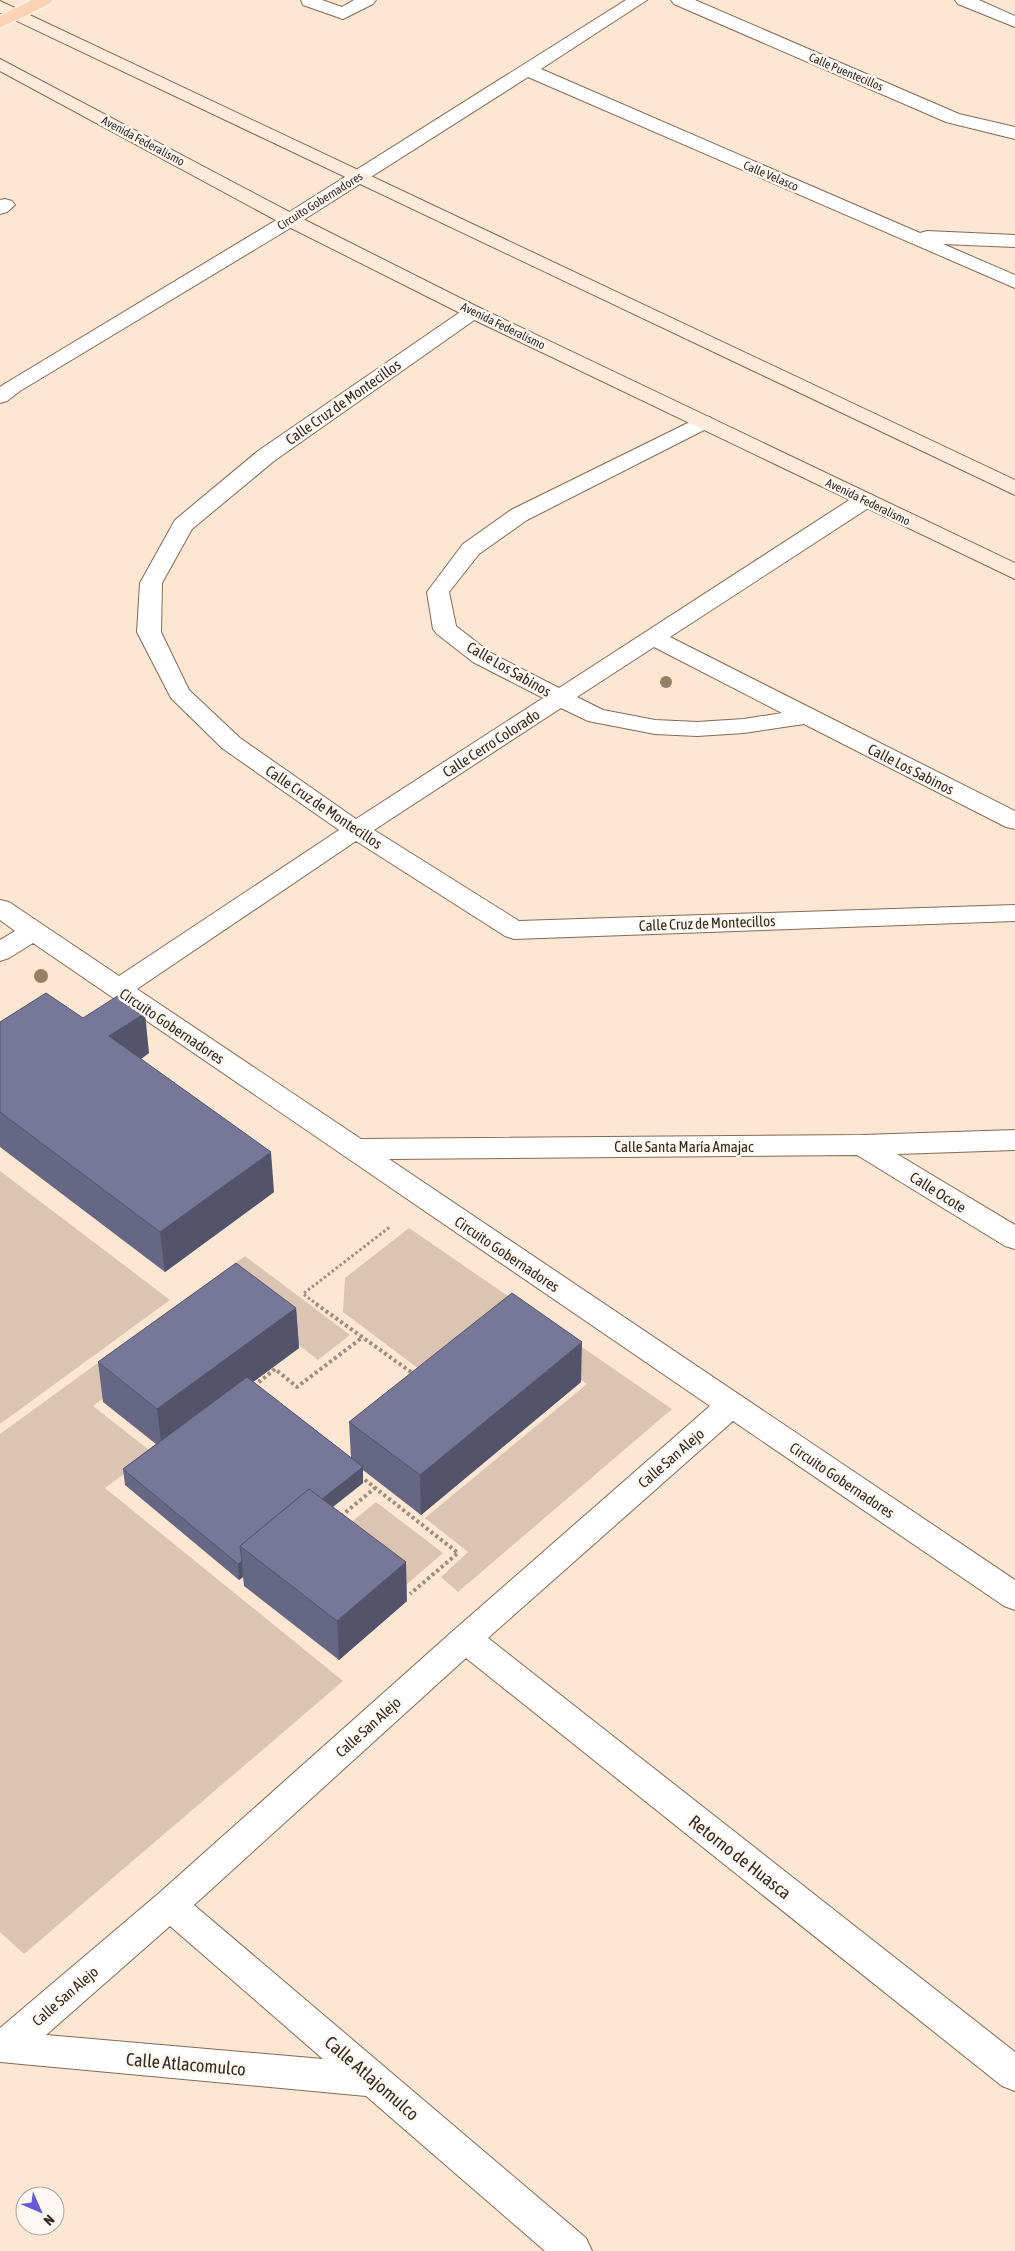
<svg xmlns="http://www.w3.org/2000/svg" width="1015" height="2251" font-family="'Asap Condensed',sans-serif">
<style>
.green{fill:#dbc4b1}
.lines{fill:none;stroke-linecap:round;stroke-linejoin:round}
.street-casing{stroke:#836a54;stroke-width:2}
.secondary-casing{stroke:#836a54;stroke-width:2}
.primary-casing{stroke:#fff;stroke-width:2}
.path-far1{stroke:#9e8d7e;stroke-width:3;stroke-dasharray:2.5 2.5;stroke-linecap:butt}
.path{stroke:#9e8d7e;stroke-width:4;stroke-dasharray:3 3;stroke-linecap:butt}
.street{fill:#fff;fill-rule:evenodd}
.secondary{fill:#fdead8;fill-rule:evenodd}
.primary{fill:#fad4b2;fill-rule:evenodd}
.tree{fill:#9b7f64}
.wall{fill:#666784}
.shaded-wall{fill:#53546b}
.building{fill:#777899;stroke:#53546b}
.labels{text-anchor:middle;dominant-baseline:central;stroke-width:5;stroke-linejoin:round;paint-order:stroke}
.far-street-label{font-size:12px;fill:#342920;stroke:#fdf7f2}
.street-label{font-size:15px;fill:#342920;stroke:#fdf7f2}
.near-street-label{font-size:18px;fill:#342920;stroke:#fdf7f2}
</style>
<rect width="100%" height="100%" fill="#fde6d2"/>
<!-- green -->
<g class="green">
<polygon points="0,1171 170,1300 0,1424"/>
<polygon points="409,1228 672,1409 458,1592 441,1577 468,1552 425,1518 587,1384 510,1329 439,1384 343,1312 345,1278"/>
<polygon points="245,1256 350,1335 318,1360 240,1299 93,1406 153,1453 105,1488 343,1681 24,1954 0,1932 0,1434"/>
<polygon points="376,1502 443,1553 400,1590 332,1538"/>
</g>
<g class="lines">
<!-- street casing -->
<g class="street-casing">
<g id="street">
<polygon points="301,0 322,0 342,7 354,0 376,0 373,4 343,19 303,5"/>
<polygon points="626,0 647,0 541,69 920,233 927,231 1015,235 1015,247 943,244 1015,275 1015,288 528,77 297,224 20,391 7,401 0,403 0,387 6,383 283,216"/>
<polygon points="671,0 695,0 959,114 1015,127 1015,139 946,122 674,4"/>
<polygon points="955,0 979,0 1015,16 1015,27 958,4"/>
<polygon points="5,199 12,201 15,205 7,212 0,214 0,200"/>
<path d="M473 306 480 308 483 312 480 316 274 461 192 529 162 583 161 632 189 690 240 738 356 819 543 698 473 662 437 634 433 629 427 592 463 544 511 510 702 416 710 417 713 422 710 427 527 520 479 554 449 592 456 626 489 652 559 688 857 495 865 493 873 495 876 500 873 505 670 637 1015 811V829L1006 827 804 724 744 733 697 736 655 734 588 721 561 708 374 830 519 921 1015 905V921L514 939 505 936 356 841 137 989 361 1139 862 1135 1015 1130V1150L897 1154 1015 1225V1249L1005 1246 857 1155 389 1159 1015 1580V1610L1004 1606 733 1421 488 1638 1015 2052V2091L1002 2086 466 1658 194 1905 586 2238 592 2251H545L366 2096 0 2062V2028L158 1894 454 1630 710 1406 33 943 9 958 0 961V940L15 931 0 920V900L9 902 119 976 339 830 222 748 171 698 137 632 140 583 175 520 258 451 466 308ZM654 647 782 713 744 719 697 722 655 720 603 710 577 697ZM170 1926 323 2059 46 2035Z"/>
</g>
</g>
<!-- secondary casing -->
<g class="secondary-casing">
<g id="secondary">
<polygon points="0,1 1015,480 1015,495 0,13"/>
<polygon points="0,59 297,216 480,308 1015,563 1015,579 466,316 283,224 0,71"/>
</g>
</g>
<!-- primary casing -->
<g class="primary-casing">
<polygon id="primary" points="31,0 53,0 50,4 0,28 0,16"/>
</g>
<!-- path-far1 -->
<polyline class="path-far1" points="318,1305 303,1294 391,1226"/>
<!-- path -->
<g class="path">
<polyline points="316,1304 415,1375"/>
<polyline points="254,1386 275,1369 297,1387 363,1337"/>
<polyline points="360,1476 458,1553 410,1594"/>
<polyline points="341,1516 375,1488"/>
</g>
<!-- street -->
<use href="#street" class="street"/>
<!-- secondary -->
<use href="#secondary" class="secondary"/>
<!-- primary -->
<use href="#primary" class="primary"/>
</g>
<!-- trees -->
<g class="tree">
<circle cx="666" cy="682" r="6"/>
<circle cx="41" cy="976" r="7"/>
</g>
<!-- wall -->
<g class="wall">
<polygon points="83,1018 149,1053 141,1059 274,1192 165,1272 0,1147 0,1022"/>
<polygon points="296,1308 299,1348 253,1382 351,1458 349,1422 581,1382 421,1515 363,1470 363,1483 333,1507 407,1601 339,1660 244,1586 243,1577 239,1580 125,1485 123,1469 156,1444 103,1402 98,1362"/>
</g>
<!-- shaded-wall -->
<g class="shaded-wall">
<polygon points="145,1013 149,1053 114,1077 109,1036"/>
<polygon points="271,1152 274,1192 165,1272 160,1232"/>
<polygon points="296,1308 299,1348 162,1449 157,1409"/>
<polygon points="582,1342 581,1382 421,1515 420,1475"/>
<polygon points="363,1467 363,1483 261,1562 251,1554"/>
<polygon points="242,1561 243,1577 239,1580 238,1564"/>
<polygon points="406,1562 407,1601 339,1660 337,1621"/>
</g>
<!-- building -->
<g class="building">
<polygon points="46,993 83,1018 119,995 145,1013 109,1036 271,1152 160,1232 0,1112 0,1022"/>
<polygon points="236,1263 296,1308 157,1409 98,1362"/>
<polygon points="512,1293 582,1342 420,1475 349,1422"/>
<polygon points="247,1377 363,1467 322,1499 309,1489 240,1546 242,1561 238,1564 123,1469"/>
<polygon points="309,1489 406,1562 337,1621 240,1546"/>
</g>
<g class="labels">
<!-- far-street labels -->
<g class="far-street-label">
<text transform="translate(846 72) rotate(23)">Calle Puentecillos</text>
<text transform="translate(143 141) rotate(28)">Avenida Federalismo</text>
<text transform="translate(771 176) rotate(23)">Calle Velasco</text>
<text transform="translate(320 201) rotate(-32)">Circuito Gobernadores</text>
<text transform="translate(503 326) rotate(26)">Avenida Federalismo</text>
<text transform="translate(868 502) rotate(26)">Avenida Federalismo</text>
</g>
<!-- street labels -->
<g class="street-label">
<text transform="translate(343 402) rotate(-35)">Calle Cruz de Montecillos</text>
<text transform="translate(509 669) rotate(30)">Calle Los Sabinos</text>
<text transform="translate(491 743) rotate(-33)">Calle Cerro Colorado</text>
<text transform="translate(911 769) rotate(27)">Calle Los Sabinos</text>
<text transform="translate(324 807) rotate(34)">Calle Cruz de Montecillos</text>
<text transform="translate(707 923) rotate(-2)">Calle Cruz de Montecillos</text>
<text transform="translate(172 1026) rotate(34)">Circuito Gobernadores</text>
<text x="684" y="1146">Calle Santa María Amajac</text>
<text transform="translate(938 1192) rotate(32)">Calle Ocote</text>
<text transform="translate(507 1254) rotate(34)">Circuito Gobernadores</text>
<text transform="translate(671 1458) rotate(-41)">Calle San Alejo</text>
<text transform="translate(842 1480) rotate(34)">Circuito Gobernadores</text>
<text transform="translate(368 1727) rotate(-42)">Calle San Alejo</text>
<text transform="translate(65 1996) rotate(-41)">Calle San Alejo</text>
</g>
<!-- near-street labels -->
<g class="near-street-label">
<text transform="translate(740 1857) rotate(38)">Retorno de Huasca</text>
<text transform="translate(186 2064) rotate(5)">Calle Atlacomulco</text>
<text transform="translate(372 2078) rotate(41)">Calle Atlajomulco</text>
</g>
</g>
<!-- north arrow -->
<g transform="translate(40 2211) rotate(135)"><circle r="24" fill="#fdf7f2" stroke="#ada59e"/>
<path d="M0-4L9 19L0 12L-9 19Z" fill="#655ad4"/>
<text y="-8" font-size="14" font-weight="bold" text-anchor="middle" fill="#342920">N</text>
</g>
</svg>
